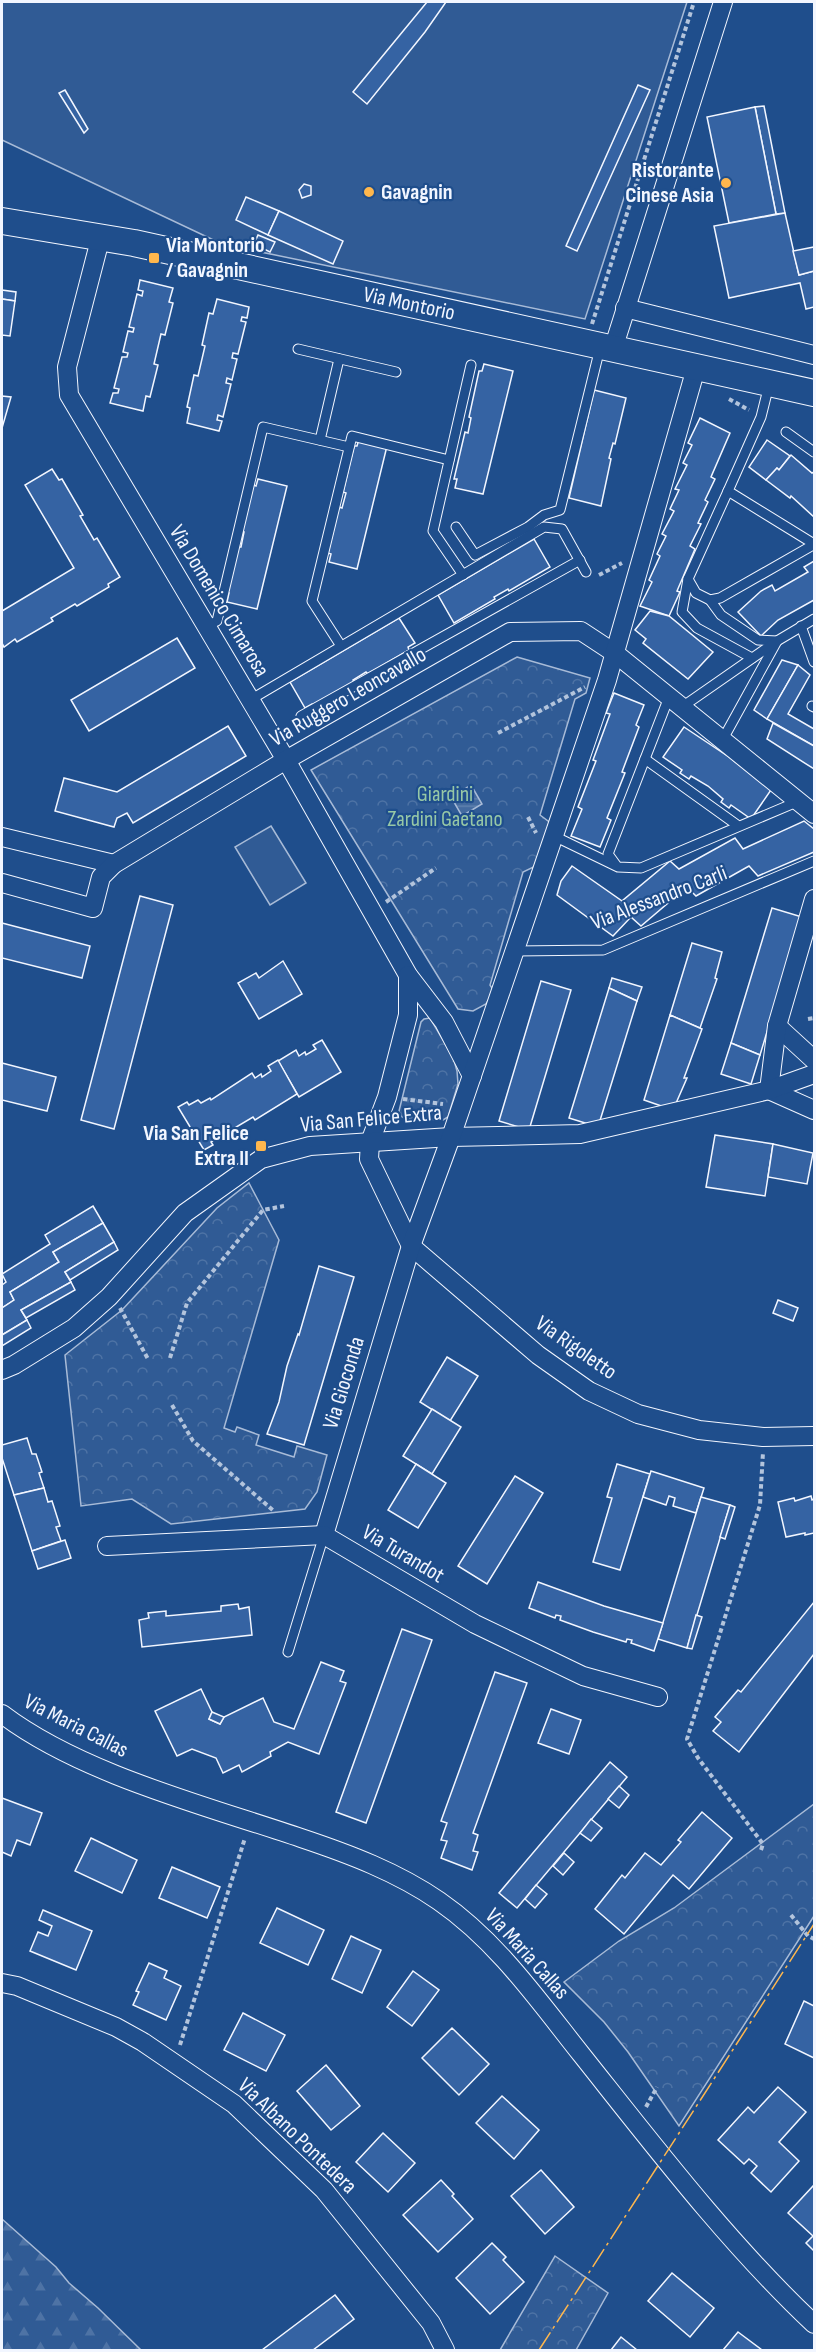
<svg xmlns="http://www.w3.org/2000/svg" width="816" height="2352" font-family="'Sofia Sans Condensed',sans-serif">
<style>
.forest{fill:url(#forest-firs);stroke:#a8bbd7;stroke-width:1.5}
.park{fill:url(#park-crowns);stroke:#a8bbd7;stroke-width:1.5}
.garden{fill:#305b95;stroke:#a8bbd7;stroke-width:1.5}
.water{fill:url(#water-rules);stroke:#a8bbd7;stroke-width:1.5}
.building{fill:#3563a3;stroke:#f2f6ff;stroke-width:1.5}
.lines{fill:none;stroke-linecap:round;stroke-linejoin:round}
.lane-casing{stroke:#f2f6ff;stroke-width:11}
.street-casing{stroke:#f2f6ff;stroke-width:20}
.secondary-casing{stroke:#f2f6ff;stroke-width:28}
.path{stroke:#b3c4dc;stroke-width:4;stroke-dasharray:4.5 3;stroke-linecap:butt}
.lane{stroke:#1f4e8c;stroke-width:9}
.street{stroke:#1f4e8c;stroke-width:18}
.secondary{stroke:#1f4e8c;stroke-width:26}
.power{stroke:#ffb74d;stroke-width:1.5;stroke-dasharray:21 4.5 3 4.5;stroke-linecap:butt}
.poi-dot{fill:#ffb74d;stroke:#1f4e8c;stroke-width:2}
.labels{text-anchor:middle;dominant-baseline:central;stroke-width:4.5;stroke-linejoin:round;paint-order:stroke}
.poi-label{font-size:22px;font-weight:bold;fill:#f2f6ff;stroke:#1f4e8c;text-anchor:end}
.street-label{font-size:22px;fill:#f2f6ff;stroke:#1f4e8c}
.park-label{font-size:22px;fill:#97c8a6;stroke:#1f4e8c}
</style>
<defs>
<pattern id="forest-firs" width="22" height="20" patternUnits="userSpaceOnUse" patternTransform="scale(1.5)"><rect width="22" height="20" fill="#305b95"/><path d="M5 1l3.5 6h-7zM16 11l3.5 6h-7z" fill="#4e73a5"/></pattern>
<pattern id="park-crowns" width="20" height="18" patternUnits="userSpaceOnUse" patternTransform="scale(1.5)"><rect width="20" height="18" fill="#305b95"/><path d="M2 6a3 3 0 1 1 6 0M12 15a3 3 0 1 1 6 0" fill="none" stroke="#4e73a5"/></pattern>
<pattern id="water-rules" width="6" height="5" patternUnits="userSpaceOnUse" patternTransform="scale(1.5)"><rect width="6" height="5" fill="#446ba0"/><path d="M0 2.5h6" fill="none" stroke="#5f81ae"/></pattern>
</defs>
<rect width="100%" height="100%" fill="#1f4e8c"/>
<!-- forest -->
<polygon class="forest" points="2,2219 56,2267 69,2283 98,2308 141,2350 2,2350"/>
<!-- park -->
<g class="park">
<polygon points="517,657 590,678 586,693 575,699 540,815 552,824 542,843 545,850 542,863 523,872 490,985 494,991 486,1004 473,1011 458,1009 311,770"/>
<polygon points="430,1018 453,1057 457,1071 458,1084 448,1117 443,1120 404,1118 399,1115 399,1111 421,1022 424,1019"/>
<polygon points="249,1183 279,1240 224,1428 235,1432 237,1427 259,1435 256,1445 294,1457 297,1446 327,1455 317,1492 305,1509 171,1524 132,1499 81,1506 65,1355 122,1310 217,1208"/>
<polygon points="814,1804 814,1916 679,2126 628,2052 604,2022 564,1982 619,1941 674,1908"/>
<polygon points="555,2256 608,2293 576,2350 500,2350"/>
</g>
<!-- garden -->
<g class="garden">
<polygon points="2,2 687,2 585,319 222,244 2,140"/>
<polygon points="271,826 306,883 270,905 235,847"/>
</g>
<!-- water -->
<polygon class="water" points="471,785 482,804 462,816 451,797"/>
<!-- building -->
<g class="building">
<polygon points="427,2 446,2 425,32 367,104 353,92"/>
<polygon points="638,85 650,90 577,251 566,246"/>
<polygon points="65,90 88,129 84,133 59,93"/>
<polygon points="764,106 785,213 776,214 755,107"/>
<polygon points="755,107 776,214 729,223 707,117"/>
<polygon points="304,184 311,186 311,195 302,198 299,190"/>
<polygon points="246,197 279,211 268,235 236,220"/>
<polygon points="279,211 343,241 333,264 268,235"/>
<polygon points="785,213 799,275 814,271 814,307 806,309 800,283 729,298 714,226"/>
<polygon points="258,235 275,242 270,252 254,244"/>
<polygon points="814,247 814,271 799,275 793,251"/>
<polygon points="140,280 173,288 169,302 173,303 165,335 161,334 154,364 158,365 150,397 146,396 143,411 110,403 113,393 118,393 119,389 114,388 122,357 127,357 128,353 123,352 128,331 133,332 134,328 129,327 137,294 142,296 143,291 138,290"/>
<polygon points="2,290 16,292 15,301 2,299"/>
<polygon points="2,299 15,301 10,336 2,335 2,339"/>
<polygon points="217,299 249,307 247,318 242,317 241,321 246,322 238,354 233,353 232,358 237,359 232,380 227,378 226,383 231,384 223,417 218,415 217,420 222,421 219,431 187,423 190,408 187,407 194,375 198,376 205,346 202,345 209,313 213,314"/>
<polygon points="484,364 513,371 483,494 455,488 457,479 454,479 465,432 468,433 471,418 469,417 479,371 482,371"/>
<polygon points="594,390 626,398 615,444 613,443 609,458 611,459 601,506 569,498"/>
<polygon points="2,396 11,397 2,428"/>
<polygon points="700,418 730,433 711,477 715,479 705,500 708,502 698,523 701,524 690,546 695,549 677,591 680,592 669,616 640,606 652,582 649,580 660,556 657,554 666,536 662,534 674,511 670,509 679,490 675,489 687,465 683,463 692,445 688,443"/>
<polygon points="359,439 387,446 357,569 329,562 331,554 328,553 339,507 342,508 346,493 343,492 354,446 357,446"/>
<polygon points="767,440 790,456 779,470 777,468 766,480 749,467"/>
<polygon points="791,455 812,473 814,472 814,517 791,496 790,498 766,480 777,468 779,470"/>
<polygon points="52,469 59,480 62,479 83,515 80,516 94,540 97,538 120,577 108,584 109,587 77,606 75,604 51,618 53,621 17,642 15,639 4,647 2,643 2,611 74,568 25,485"/>
<polygon points="258,479 287,486 257,609 227,602 229,593 227,592 238,547 241,547 244,532 242,531 253,485 256,486"/>
<polygon points="534,539 550,567 509,591 508,589 494,597 495,599 454,623 438,595"/>
<polygon points="814,561 814,600 778,620 761,636 738,612 761,591 772,585 775,591 808,572 804,567"/>
<polygon points="650,611 669,616 713,652 688,679 643,643 646,639 635,630"/>
<polygon points="399,618 415,643 408,647 409,650 368,674 366,672 353,680 354,682 313,706 312,704 305,708 290,682"/>
<polygon points="177,638 195,668 89,731 71,700"/>
<polygon points="782,660 798,665 767,719 754,710"/>
<polygon points="798,665 810,675 788,714 814,729 814,746 767,719"/>
<polygon points="614,693 644,705 636,725 639,727 622,772 625,773 607,818 611,820 600,847 571,836 582,809 578,807 596,761 593,760 610,714 606,713"/>
<polygon points="773,723 814,746 814,769 767,739"/>
<polygon points="228,726 246,756 133,823 127,813 117,818 114,827 55,811 64,778 117,792"/>
<polygon points="684,727 729,757 771,790 751,819 731,805 729,808 721,802 723,799 708,786 691,776 689,779 680,773 682,770 663,757"/>
<polygon points="804,821 814,829 814,852 758,876 749,866 696,896 687,887 641,926 631,917 622,901 670,861 679,869 735,838 743,849"/>
<polygon points="572,866 622,901 631,917 613,936 557,895 561,881"/>
<polygon points="140,896 173,905 114,1129 81,1120"/>
<polygon points="772,908 802,917 760,1055 731,1043"/>
<polygon points="2,923 90,946 82,978 2,958"/>
<polygon points="692,943 722,952 715,978 717,979 700,1028 702,1029 670,1015"/>
<polygon points="283,961 302,994 259,1019 238,983 256,973 259,978"/>
<polygon points="612,978 642,987 637,1001 609,988"/>
<polygon points="541,981 571,990 529,1130 499,1121"/>
<polygon points="609,988 637,1001 598,1127 569,1118"/>
<polygon points="670,1015 702,1029 684,1078 687,1078 673,1110 644,1100"/>
<polygon points="322,1040 341,1072 299,1097 278,1061 296,1050 299,1056 305,1052 306,1055 316,1049 313,1045"/>
<polygon points="731,1043 760,1055 751,1084 721,1074"/>
<polygon points="278,1060 297,1094 255,1120 253,1117 211,1142 213,1145 204,1150 178,1107 187,1102 189,1105 198,1100 201,1103 210,1098 211,1100 252,1073 255,1078 261,1074 262,1077 271,1071 268,1066"/>
<polygon points="2,1063 56,1077 47,1111 2,1100"/>
<polygon points="715,1135 773,1144 765,1196 706,1187"/>
<polygon points="773,1144 813,1153 807,1184 768,1177"/>
<polygon points="93,1206 103,1223 53,1252 59,1262 10,1292 14,1300 2,1308 2,1285 6,1282 2,1274 50,1244 45,1235"/>
<polygon points="103,1223 114,1242 65,1272 71,1282 21,1310 27,1320 2,1335 2,1308 14,1300 10,1292 59,1262 53,1252"/>
<polygon points="114,1242 118,1250 70,1280 65,1272"/>
<polygon points="319,1266 354,1277 304,1445 267,1434 279,1402 287,1366 298,1334 299,1335"/>
<polygon points="71,1282 75,1290 26,1318 21,1310"/>
<polygon points="778,1300 798,1308 793,1321 773,1313"/>
<polygon points="27,1320 31,1328 2,1346 2,1335"/>
<polygon points="447,1357 478,1376 450,1421 420,1402"/>
<polygon points="432,1409 461,1427 432,1474 403,1456"/>
<polygon points="27,1438 32,1454 36,1454 42,1472 39,1473 44,1488 14,1495 2,1458 2,1445"/>
<polygon points="416,1464 446,1483 418,1528 388,1510"/>
<polygon points="617,1464 650,1474 620,1570 593,1562 612,1498 607,1497"/>
<polygon points="651,1471 704,1488 696,1513 673,1506 675,1498 669,1496 666,1505 643,1497"/>
<polygon points="515,1476 543,1493 487,1584 458,1566"/>
<polygon points="44,1488 48,1502 52,1501 60,1526 56,1527 61,1541 32,1551 14,1495"/>
<polygon points="811,1496 812,1500 814,1499 814,1533 805,1535 805,1533 786,1537 778,1502 794,1498 795,1501"/>
<polygon points="701,1497 730,1505 687,1648 658,1639"/>
<polygon points="730,1505 735,1507 725,1539 720,1537"/>
<polygon points="65,1540 71,1558 38,1569 32,1551"/>
<polygon points="538,1582 604,1606 663,1623 654,1651 631,1643 632,1640 627,1639 626,1642 593,1632 560,1620 561,1616 556,1615 555,1618 529,1608"/>
<polygon points="814,1602 814,1654 739,1752 713,1731 721,1722 715,1717 738,1690 741,1692"/>
<polygon points="238,1604 239,1609 249,1607 252,1635 142,1647 139,1620 149,1618 148,1613 166,1611 166,1616 221,1611 221,1606"/>
<polygon points="696,1615 702,1617 692,1649 687,1648"/>
<polygon points="402,1629 432,1640 366,1823 336,1812"/>
<polygon points="321,1662 344,1671 340,1681 346,1683 319,1754 288,1742 270,1752 271,1756 242,1772 239,1765 223,1773 216,1758 192,1749 177,1756 155,1711 201,1689 212,1712 209,1719 220,1724 224,1717 263,1698 274,1722 294,1729"/>
<polygon points="495,1672 527,1683 473,1833 478,1835 473,1851 478,1852 472,1870 441,1858 447,1841 441,1840 447,1823 441,1821"/>
<polygon points="551,1709 581,1720 569,1754 538,1743"/>
<polygon points="212,1712 224,1717 220,1724 209,1719"/>
<polygon points="610,1762 627,1777 517,1908 499,1893"/>
<polygon points="619,1786 629,1795 619,1808 608,1799"/>
<polygon points="2,1798 42,1813 30,1845 17,1840 11,1856 2,1852"/>
<polygon points="702,1812 732,1838 689,1889 673,1875 624,1934 595,1909 622,1875 625,1878 645,1853 661,1865 681,1842 678,1840"/>
<polygon points="591,1819 602,1828 591,1841 580,1833"/>
<polygon points="91,1838 137,1860 122,1893 75,1871"/>
<polygon points="564,1853 574,1862 563,1875 553,1866"/>
<polygon points="172,1867 220,1887 207,1918 159,1898"/>
<polygon points="536,1885 547,1894 535,1908 525,1899"/>
<polygon points="277,1908 324,1930 308,1965 260,1943"/>
<polygon points="43,1910 92,1931 76,1970 30,1951 38,1932 48,1936 52,1926 39,1920"/>
<polygon points="351,1936 381,1950 362,1993 332,1979"/>
<polygon points="149,1963 167,1971 164,1978 181,1986 166,2020 133,2005 139,1992 136,1991"/>
<polygon points="413,1971 439,1990 412,2026 387,2007"/>
<polygon points="804,2001 814,2006 814,2058 785,2044"/>
<polygon points="243,2013 285,2035 266,2071 224,2050"/>
<polygon points="452,2028 489,2064 459,2095 422,2058"/>
<polygon points="326,2065 360,2106 331,2130 297,2091"/>
<polygon points="778,2087 806,2112 779,2142 799,2161 771,2192 751,2173 757,2166 749,2159 744,2164 718,2140 748,2107 754,2113"/>
<polygon points="502,2096 539,2130 514,2159 476,2123"/>
<polygon points="383,2133 415,2163 388,2192 356,2162"/>
<polygon points="541,2170 574,2207 545,2234 511,2196"/>
<polygon points="441,2180 454,2194 452,2196 473,2219 438,2252 403,2215"/>
<polygon points="814,2185 814,2251 806,2243 813,2236 788,2213"/>
<polygon points="492,2243 506,2257 503,2260 524,2282 490,2314 456,2278"/>
<polygon points="672,2273 714,2308 690,2337 648,2301"/>
<polygon points="335,2295 354,2319 313,2350 262,2350"/>
<polygon points="738,2332 762,2350 723,2350"/>
<polygon points="621,2337 637,2350 611,2350"/>
</g>
<g class="lines">
<!-- lane casing -->
<g class="lane-casing">
<g id="lane">
<polyline points="298,349 396,372"/>
<polyline points="769,385 761,417 728,491 814,544"/>
<polyline points="786,432 814,452"/>
<polyline points="320,440 339,359"/>
<polyline points="728,491 688,579 696,593 710,600 720,598 813,545"/>
<polyline points="456,527 475,555 528,527 544,515 560,510 600,348"/>
<polyline points="463,575 433,531 471,365"/>
<polyline points="688,579 682,612 697,628 752,658"/>
<polyline points="710,600 721,615 758,640 777,641 723,739"/>
<polyline points="206,626 217,621 263,427 349,447"/>
<polyline points="801,626 814,662"/>
<polyline points="341,646 312,601 352,436 449,460"/>
<polyline points="250,700 544,527 562,529 586,572"/>
<polyline points="812,706 814,707"/>
<polyline points="682,707 777,641 814,619"/>
<polyline points="301,716 580,560"/>
<polyline points="645,759 737,825"/>
<polyline points="554,836 618,867 641,868 799,801"/>
<polyline points="616,865 608,854 669,697"/>
<polyline points="515,951 603,950 814,861"/>
<polyline points="288,1652 324,1535"/>
</g>
</g>
<!-- street casing -->
<g class="street-casing">
<g id="street">
<polyline points="101,236 67,367 69,395 286,760 408,975 444,1022 472,1076"/>
<polyline points="625,308 814,355"/>
<polyline points="613,349 723,2"/>
<polyline points="2,837 114,864"/>
<polyline points="2,883 93,908 101,877 114,864 286,760 510,632 581,631 616,654 814,814"/>
<polyline points="408,975 408,1015 387,1097 370,1142 369,1159 411,1246 538,1355 589,1391 638,1414 699,1430 763,1437 814,1436"/>
<polyline points="777,1026 814,1060"/>
<polyline points="769,1090 777,1026 814,899"/>
<polyline points="769,1090 814,1110"/>
<polyline points="2,1370 14,1365 74,1328 109,1297 185,1213 261,1159 310,1146 451,1137 580,1134 769,1090 814,1074"/>
<polyline points="324,1535 411,1246 451,1137 607,680 696,368"/>
<polyline points="107,1546 324,1535 475,1624 583,1676 658,1697"/>
<path d="M2 1714C81 1774 207 1806 301 1838 349 1854 397 1872 439 1901 497 1941 538 2000 581 2054 655 2147 728 2243 814 2324"/>
<polyline points="2,1983 17,1986 116,2027 143,2042 234,2104 324,2190 431,2323 445,2350"/>
</g>
</g>
<!-- secondary casing -->
<g class="secondary-casing">
<polyline id="secondary" points="2,221 134,243 814,393"/>
</g>
<!-- path -->
<g class="path">
<polyline points="592,324 694,2"/>
<polyline points="729,399 749,410"/>
<polyline points="599,575 622,563"/>
<polyline points="498,733 585,687"/>
<polyline points="528,817 536,833"/>
<polyline points="386,902 436,868"/>
<polyline points="808,1019 814,1018"/>
<polyline points="403,1099 443,1104"/>
<polyline points="120,1308 148,1359"/>
<polyline points="170,1358 187,1303 263,1210 284,1206"/>
<polyline points="172,1405 193,1441 275,1512"/>
<polyline points="761,1850 763,1844 698,1758 687,1739 760,1505 763,1452"/>
<polyline points="791,1915 808,1936 814,1939"/>
<polyline points="180,2045 245,1838"/>
<polyline points="646,2107 657,2087"/>
</g>
<!-- lane -->
<use href="#lane" class="lane"/>
<!-- street -->
<use href="#street" class="street"/>
<!-- secondary -->
<use href="#secondary" class="secondary"/>
<!-- power -->
<polyline class="power" points="539,2350 814,1924"/>
</g>
<!-- markers -->
<g class="poi-dot">
<circle cx="726" cy="183" r="6"/>
<circle cx="369" cy="192" r="6"/>
<rect x="148" y="252" width="12" height="12" rx="3"/>
<rect x="255" y="1140" width="12" height="12" rx="3"/>
</g>
<g class="labels">
<!-- poi labels -->
<g class="poi-label">
<text x="714" y="170">Ristorante<tspan x="714" dy="25">Cinese Asia</tspan></text>
<text x="381" y="192" text-anchor="start">Gavagnin</text>
<text x="166" y="245" text-anchor="start">Via Montorio<tspan x="166" dy="25">/ Gavagnin</tspan></text>
<text x="249" y="1133">Via San Felice<tspan x="249" dy="25">Extra II</tspan></text>
</g>
<!-- street labels -->
<g class="street-label">
<text transform="translate(409 304) rotate(12)">Via Montorio</text>
<text transform="translate(219 601) rotate(59)">Via Domenico Cimarosa</text>
<text transform="translate(348 697) rotate(-30)">Via Ruggero Leoncavallo</text>
<text transform="translate(659 898) rotate(-21)">Via Alessandro Carli</text>
<text transform="translate(371 1119) rotate(-5)">Via San Felice Extra</text>
<text transform="translate(576 1348) rotate(35)">Via Rigoletto</text>
<text transform="translate(344 1383) rotate(-73)">Via Gioconda</text>
<text transform="translate(403 1554) rotate(31)">Via Turandot</text>
<text transform="translate(76 1726) rotate(27)">Via Maria Callas</text>
<text transform="translate(527 1954) rotate(48)">Via Maria Callas</text>
<text transform="translate(297 2136) rotate(44)">Via Albano Pontedera</text>
</g>
<!-- park labels -->
<g class="park-label">
<text x="445" y="794">Giardini<tspan x="445" dy="25">Zardini Gaetano</tspan></text>
</g>
</g>
<!-- border -->
<rect width="816" height="2352" fill="none" stroke="#f2f6ff" stroke-width="6"/>
</svg>
